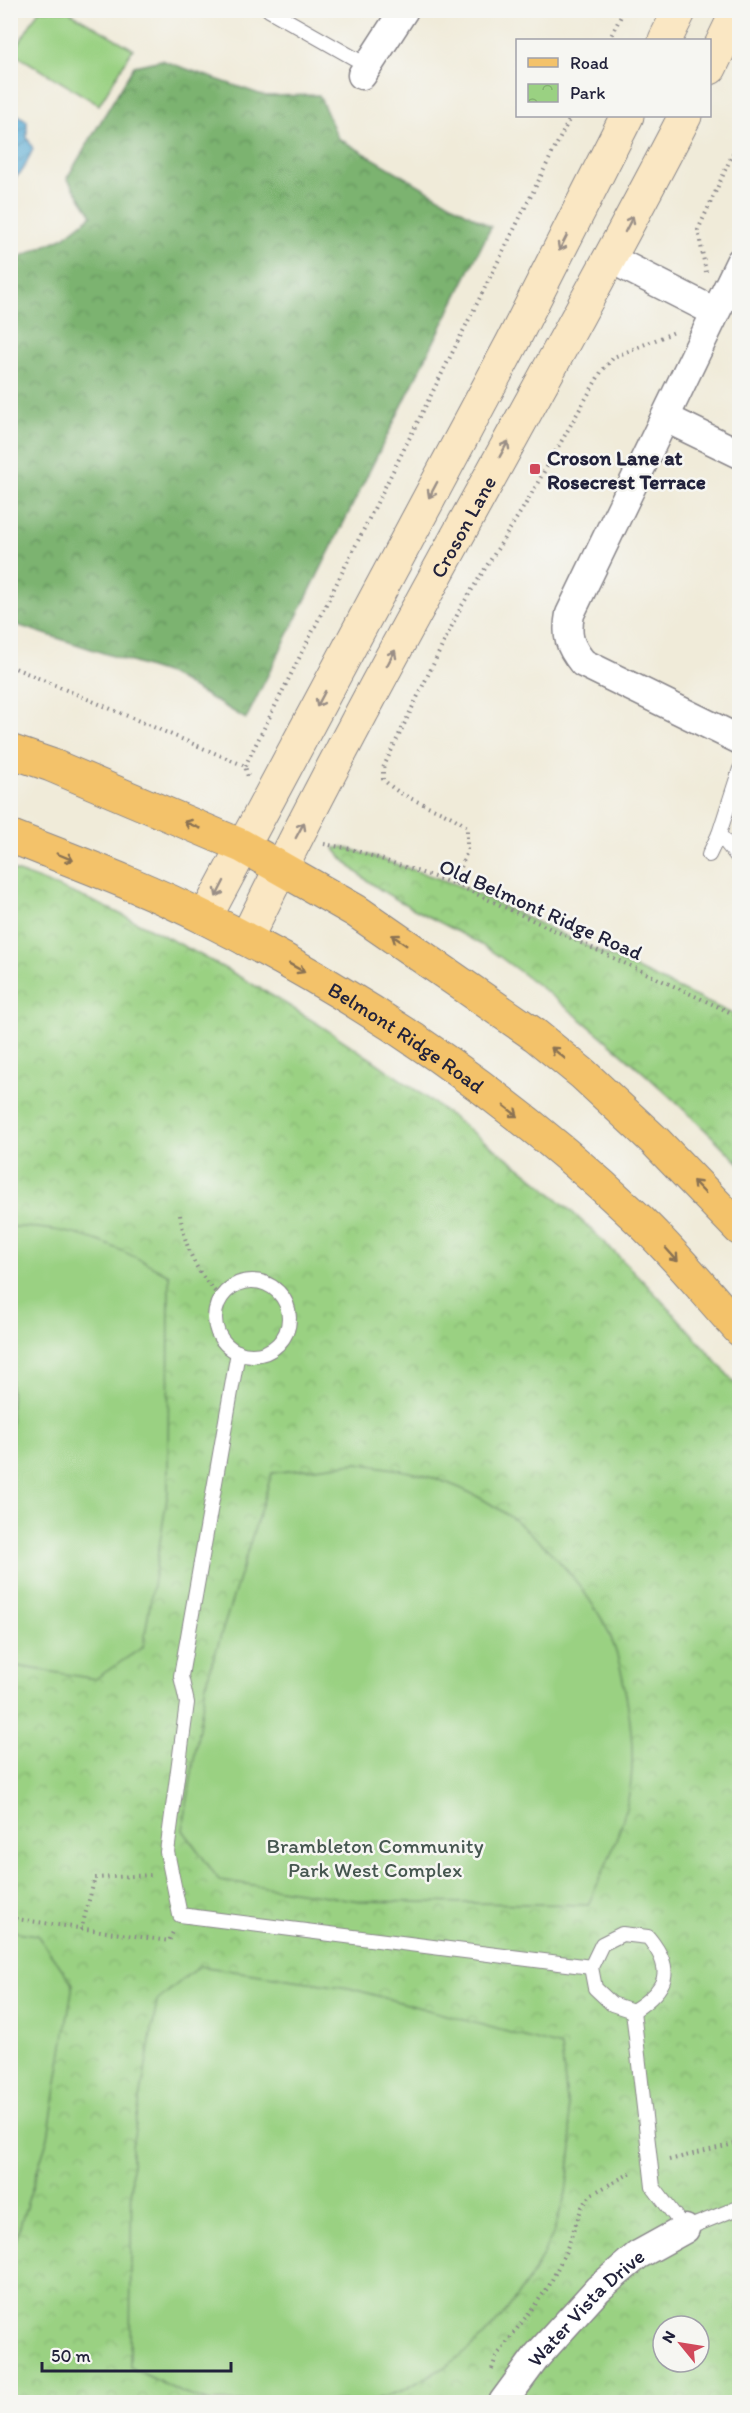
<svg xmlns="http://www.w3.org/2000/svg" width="750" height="2413" font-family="Itim,sans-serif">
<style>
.forest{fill:url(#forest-crowns);stroke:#4e6a56;stroke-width:1.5}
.park{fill:url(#park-crowns);stroke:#5e7a5e;stroke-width:1.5;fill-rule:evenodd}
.garden{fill:#9ad182;stroke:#5e7a5e;stroke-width:1.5}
.water{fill:url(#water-waves);stroke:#3d6687;stroke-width:1.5}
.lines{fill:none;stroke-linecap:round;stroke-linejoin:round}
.service-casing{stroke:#89868a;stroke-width:16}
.minor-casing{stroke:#89868a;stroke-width:31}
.secondary-casing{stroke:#89868a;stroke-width:35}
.primary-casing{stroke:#89868a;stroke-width:35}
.path{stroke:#89868a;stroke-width:4;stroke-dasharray:1.5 4.5;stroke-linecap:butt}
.service{stroke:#fff;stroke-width:14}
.minor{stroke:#fff;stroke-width:28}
.secondary{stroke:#fae7c3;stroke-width:33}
.primary{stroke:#f3c26a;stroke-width:33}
.oneway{stroke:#998e86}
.oneway2{stroke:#8a7252}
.poi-dot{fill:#d1495b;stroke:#f6f6f2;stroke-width:2}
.labels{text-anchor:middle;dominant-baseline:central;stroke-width:5;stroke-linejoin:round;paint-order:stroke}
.poi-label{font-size:21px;font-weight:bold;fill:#22223b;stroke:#f6f6f2;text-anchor:start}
.street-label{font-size:21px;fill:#22223b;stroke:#f6f6f2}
.park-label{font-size:21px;fill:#465750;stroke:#f6f6f2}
</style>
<defs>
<pattern id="forest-crowns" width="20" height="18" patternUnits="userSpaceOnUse" patternTransform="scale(1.5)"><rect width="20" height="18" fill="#7bb370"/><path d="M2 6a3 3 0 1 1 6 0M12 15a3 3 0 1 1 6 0" fill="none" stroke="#64915d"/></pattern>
<pattern id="park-crowns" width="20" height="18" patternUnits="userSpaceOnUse" patternTransform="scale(1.5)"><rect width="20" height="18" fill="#9ad182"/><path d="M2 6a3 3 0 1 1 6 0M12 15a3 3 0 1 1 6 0" fill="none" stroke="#84b371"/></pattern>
<pattern id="water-waves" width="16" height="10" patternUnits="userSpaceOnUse" patternTransform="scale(1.5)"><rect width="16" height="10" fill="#58aad3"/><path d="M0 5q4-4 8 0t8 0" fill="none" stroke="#488aac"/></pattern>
</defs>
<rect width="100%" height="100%" fill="#f6f6f2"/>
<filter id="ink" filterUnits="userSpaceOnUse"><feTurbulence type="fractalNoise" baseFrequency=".0167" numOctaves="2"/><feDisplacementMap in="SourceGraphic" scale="12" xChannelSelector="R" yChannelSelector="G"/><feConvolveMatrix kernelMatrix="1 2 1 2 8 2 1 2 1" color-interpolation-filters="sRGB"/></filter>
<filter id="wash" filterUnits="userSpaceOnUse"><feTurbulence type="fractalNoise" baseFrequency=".008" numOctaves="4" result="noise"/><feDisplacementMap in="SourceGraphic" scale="24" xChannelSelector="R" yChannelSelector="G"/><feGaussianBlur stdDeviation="1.35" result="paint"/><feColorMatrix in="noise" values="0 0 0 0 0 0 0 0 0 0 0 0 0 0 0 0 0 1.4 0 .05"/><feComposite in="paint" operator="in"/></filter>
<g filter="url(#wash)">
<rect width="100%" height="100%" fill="#f0ebd9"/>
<!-- forest -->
<polygon class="forest" points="161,60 265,96 319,95 338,138 491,227 246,719 171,675 11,623 11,261 64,237 92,215 67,178 134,66"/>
<!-- park -->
<g class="park">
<path d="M344 847 455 884 739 1017V1163C664 1088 584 1017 497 955 447 920 370 898 334 848Z"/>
<path d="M10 869C44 882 79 894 112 910 236 969 354 1042 463 1125 487 1144 513 1161 536 1180 610 1243 677 1314 739 1388V2402H11ZM663 2326H699V2362H663Z"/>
</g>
<!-- garden -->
<g class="garden">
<polygon points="39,10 68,11 133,49 99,105 13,53"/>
<path d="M11 1227C74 1226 115 1245 169 1275L168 1492 143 1647 95 1679 11 1665Z"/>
<path d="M357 1463C389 1468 420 1472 450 1484 515 1509 568 1562 603 1621 624 1658 636 1739 631 1781 626 1825 606 1865 588 1905L361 1901 219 1880 183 1830 206 1683 272 1473Z"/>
<polygon points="11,1931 37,1935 73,1984 48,2137 11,2254"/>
<polygon points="199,1966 349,1988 561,2047 572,2147 566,2193 553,2234 534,2272 507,2310 481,2339 450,2364 404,2390 368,2402 210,2402 182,2393 130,2367 132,2147 157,2001"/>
</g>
<!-- water -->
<polygon class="water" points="11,110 27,121 27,137 33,149 23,170 11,182"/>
</g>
<g filter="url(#ink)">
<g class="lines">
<!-- service casing -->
<g class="service-casing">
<g id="service">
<polyline points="269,10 368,66"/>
<polyline points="740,769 719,834 740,860"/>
<polyline points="709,855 719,834"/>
<circle cx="252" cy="1318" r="37"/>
<polyline points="238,1352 181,1676 187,1703 167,1852 180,1915 591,1967"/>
<path d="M622 1934 648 1937C676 1971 667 1989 633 2011L612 2004 595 1988 591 1967 602 1944Z"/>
<polyline points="633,2011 653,2187 685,2229 740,2207"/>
</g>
</g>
<!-- minor casing -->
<g class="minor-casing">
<g id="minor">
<polyline points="362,75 404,10"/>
<polyline points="611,259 715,312"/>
<path d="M740 262 570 614C566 635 569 646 583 663L740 740"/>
<polyline points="666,418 740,454"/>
<path id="s1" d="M503 2402 537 2356 598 2289 638 2255 685 2229"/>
</g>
</g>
<!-- secondary casing -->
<g class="secondary-casing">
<g id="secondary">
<polyline points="665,40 680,10"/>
<polyline points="710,68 738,10"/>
<polyline points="205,918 512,343 627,116"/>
<path id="s2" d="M246 939C382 659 542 392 685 116"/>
</g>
</g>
<!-- primary casing -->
<g class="primary-casing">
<g id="primary">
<polyline points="10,751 51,765 242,846 356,911 535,1035 583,1074 655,1141 740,1229"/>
<path id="s3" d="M10 836C76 862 144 887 207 919 363 997 508 1096 635 1216 673 1251 705 1292 740 1330"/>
</g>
</g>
<!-- path -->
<g class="path">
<polyline points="609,40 624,10"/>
<polyline points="706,272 698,230 740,138"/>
<polyline points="10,666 245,766 248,777"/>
<polyline points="245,766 571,116"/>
<polyline points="324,844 351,849 455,884 740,1017"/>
<path d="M455 884 467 851V827C441 806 405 803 383 779V768L461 607 525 505 601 372 614 357 677 331"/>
<path d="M180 1215C186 1250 196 1273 221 1298"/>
<polyline points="10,1918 169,1941 173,1932"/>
<polyline points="81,1930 95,1878 154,1875"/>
<polyline points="669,2160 734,2144 740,2140"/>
<polyline points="492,2369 496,2357 549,2286 566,2251 582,2207 592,2194 634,2171"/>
</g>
<!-- service -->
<use href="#service" class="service"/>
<!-- minor -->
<use href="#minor" class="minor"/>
<!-- secondary -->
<use href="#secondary" class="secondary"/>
<!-- primary -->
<use href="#primary" class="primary"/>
</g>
<!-- one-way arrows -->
<defs><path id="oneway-shaft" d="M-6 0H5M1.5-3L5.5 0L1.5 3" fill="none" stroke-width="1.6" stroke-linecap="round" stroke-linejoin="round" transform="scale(1.5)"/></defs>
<g class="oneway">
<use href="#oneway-shaft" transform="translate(629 224) rotate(-63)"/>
<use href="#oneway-shaft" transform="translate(563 243) rotate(117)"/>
<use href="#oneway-shaft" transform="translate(504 449) rotate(-61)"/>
<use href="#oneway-shaft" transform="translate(433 490) rotate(118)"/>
<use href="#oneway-shaft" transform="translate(391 658) rotate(-62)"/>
<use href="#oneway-shaft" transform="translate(321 699) rotate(118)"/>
<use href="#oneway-shaft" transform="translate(300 830) rotate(-62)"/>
<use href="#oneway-shaft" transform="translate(220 889) rotate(117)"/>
</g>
<g class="oneway2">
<use href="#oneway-shaft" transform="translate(192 825) rotate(-157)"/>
<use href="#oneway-shaft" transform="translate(65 857) rotate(23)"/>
<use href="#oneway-shaft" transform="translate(399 940) rotate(-145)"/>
<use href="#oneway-shaft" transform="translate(297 968) rotate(29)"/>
<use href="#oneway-shaft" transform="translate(558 1053) rotate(-141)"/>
<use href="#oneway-shaft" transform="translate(511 1111) rotate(38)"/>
<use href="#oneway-shaft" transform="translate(699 1187) rotate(-134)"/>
<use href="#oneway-shaft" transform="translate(672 1255) rotate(48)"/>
</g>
</g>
<!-- markers -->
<rect class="poi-dot" x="529" y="463" width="12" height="12" rx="3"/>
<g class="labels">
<!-- poi labels -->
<g class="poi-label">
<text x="547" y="457">Croson Lane at<tspan x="547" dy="24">Rosecrest Terrace</tspan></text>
</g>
<!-- street labels -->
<g class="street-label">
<text stroke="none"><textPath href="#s2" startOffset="466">Croson Lane</textPath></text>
<text transform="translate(541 909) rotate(24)">Old Belmont Ridge Road</text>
<text stroke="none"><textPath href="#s3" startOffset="446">Belmont Ridge Road</textPath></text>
<text stroke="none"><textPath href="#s1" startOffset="126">Water Vista Drive</textPath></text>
</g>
<!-- park labels -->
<g class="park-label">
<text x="375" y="1845">Brambleton Community<tspan x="375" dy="24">Park West Complex</tspan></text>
</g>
</g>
<!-- margin -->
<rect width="750" height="2413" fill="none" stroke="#f6f6f2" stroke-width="36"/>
<!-- legend -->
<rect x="516" y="39" width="195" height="78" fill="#f6f6f2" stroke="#a1a1a9" stroke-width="1.5"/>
<rect x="528" y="58" width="30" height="9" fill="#f3c26a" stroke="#a1a1a9" stroke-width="1.5"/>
<text x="570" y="69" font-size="18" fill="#22223b">Road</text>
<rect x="528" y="84" width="30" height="18" fill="url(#park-crowns)" stroke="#a1a1a9" stroke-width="1.5"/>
<text x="570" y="99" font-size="18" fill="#22223b">Park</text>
<!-- north arrow -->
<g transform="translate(681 2344) rotate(300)"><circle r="28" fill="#f6f6f2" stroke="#a1a1a9" stroke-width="1.5"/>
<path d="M0-4.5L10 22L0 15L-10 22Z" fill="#d1495b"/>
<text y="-9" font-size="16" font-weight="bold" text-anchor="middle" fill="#22223b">N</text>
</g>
<!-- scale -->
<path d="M42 2362v9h189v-9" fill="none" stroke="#22223b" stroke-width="3"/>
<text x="51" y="2362" font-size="18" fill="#22223b" stroke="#f6f6f2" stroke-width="4.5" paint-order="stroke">50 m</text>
</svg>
